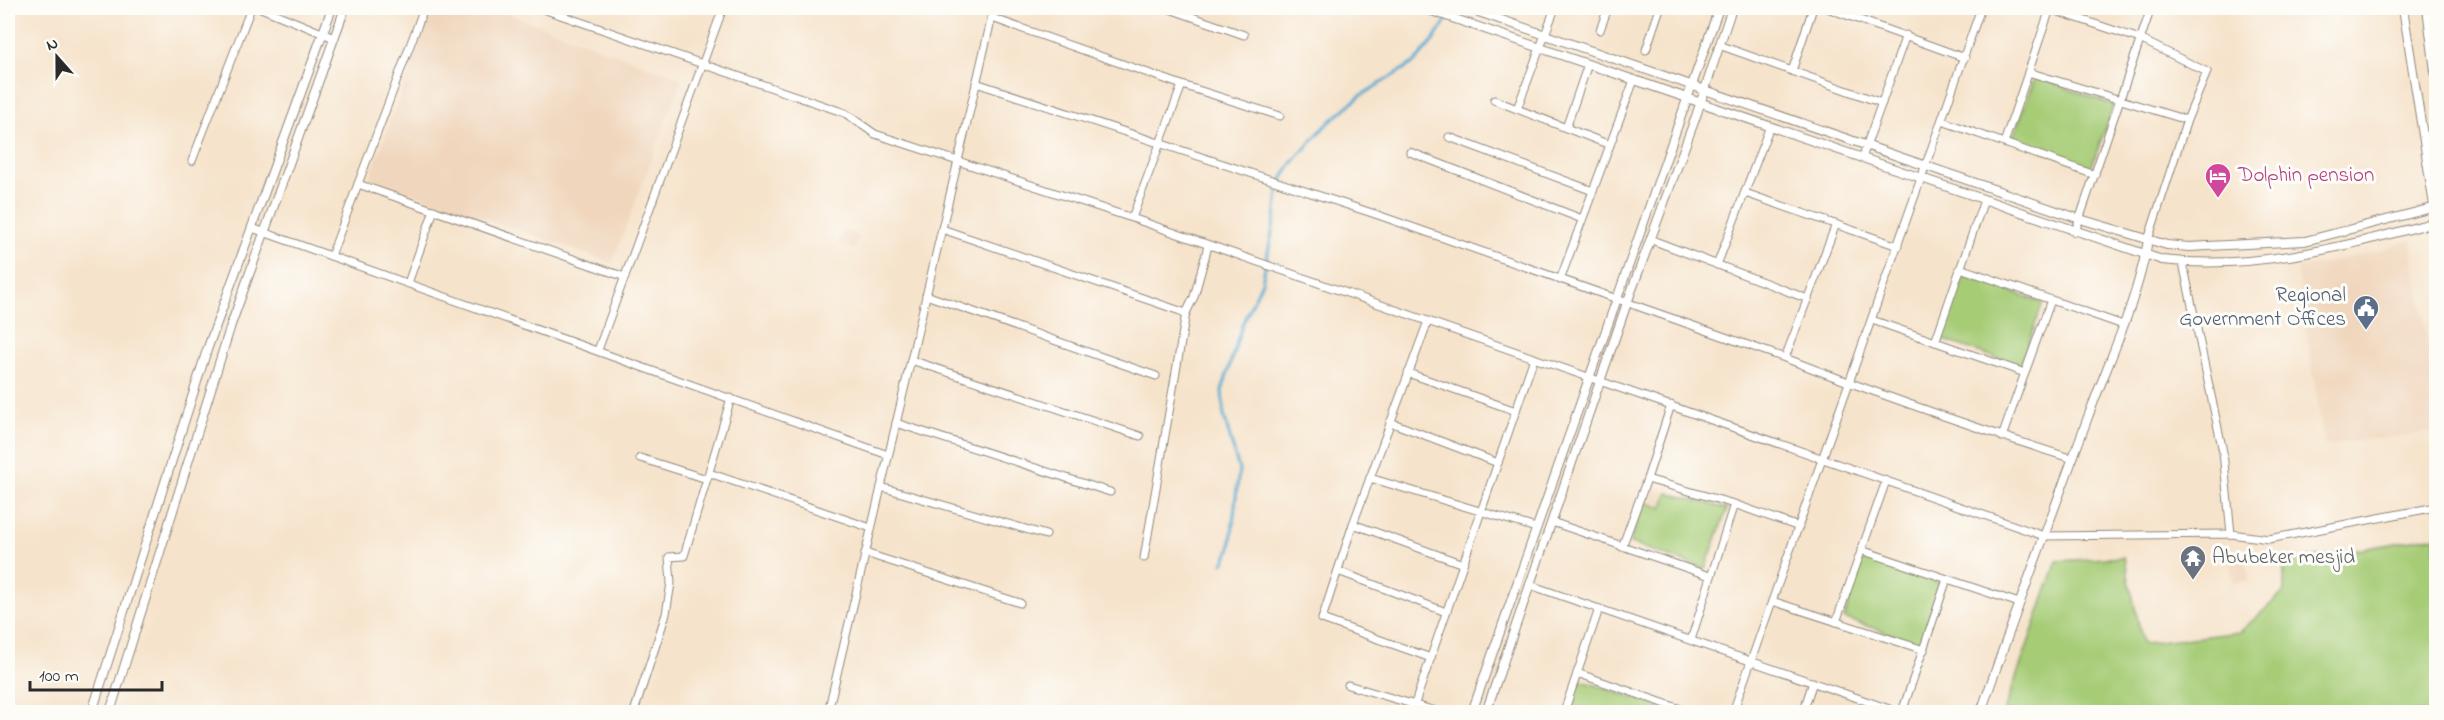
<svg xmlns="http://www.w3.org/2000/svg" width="2444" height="720" font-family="'Indie Flower',sans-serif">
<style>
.built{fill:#f0d6bc}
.green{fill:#a6cc76;stroke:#687c50;stroke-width:1.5}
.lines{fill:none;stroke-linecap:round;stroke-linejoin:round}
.stream{stroke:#57aad2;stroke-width:3}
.minor-casing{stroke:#90877b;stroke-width:9}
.tertiary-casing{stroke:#90877b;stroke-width:10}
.minor{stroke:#fff;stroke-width:7}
.tertiary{stroke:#fff;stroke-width:8}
.labels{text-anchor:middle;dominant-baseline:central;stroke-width:6;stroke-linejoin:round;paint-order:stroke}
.hotel-label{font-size:21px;fill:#b23c85;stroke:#fdfcf7;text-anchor:start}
.service-label{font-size:21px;fill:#4e5e75;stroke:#fdfcf7;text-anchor:end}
.worship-label{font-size:21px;fill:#5b616d;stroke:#fdfcf7;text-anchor:start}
</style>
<rect width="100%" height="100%" fill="#fdfcf7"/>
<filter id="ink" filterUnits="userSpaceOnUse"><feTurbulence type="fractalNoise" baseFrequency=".0167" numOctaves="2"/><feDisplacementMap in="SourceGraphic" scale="12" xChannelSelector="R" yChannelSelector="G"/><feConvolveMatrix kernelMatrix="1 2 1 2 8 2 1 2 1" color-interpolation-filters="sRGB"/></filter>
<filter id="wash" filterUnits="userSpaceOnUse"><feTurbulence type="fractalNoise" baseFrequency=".008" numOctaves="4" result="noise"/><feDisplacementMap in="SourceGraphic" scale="24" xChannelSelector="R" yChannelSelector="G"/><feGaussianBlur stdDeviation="1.35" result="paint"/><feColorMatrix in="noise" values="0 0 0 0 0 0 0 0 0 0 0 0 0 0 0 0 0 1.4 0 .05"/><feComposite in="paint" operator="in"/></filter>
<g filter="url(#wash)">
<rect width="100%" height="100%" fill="#f6e3cb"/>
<!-- built -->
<g class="built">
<polygon points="432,8 493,8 682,79 612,263 370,178"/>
<polygon points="842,230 859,235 854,250 838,246"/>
<polygon points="2411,239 2436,393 2436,432 2324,445 2297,269 2381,250"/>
<polygon points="1650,487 1668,493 1662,508 1644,502"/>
<polygon points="2242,550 2250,580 2233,583 2227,552"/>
</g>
<!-- green -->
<g class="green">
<polygon points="2035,77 2114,105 2091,168 2012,140"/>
<polygon points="1964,275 2043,303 2020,366 1941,339"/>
<polygon points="1668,493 1727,509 1705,569 1630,543 1644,502 1662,508"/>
<polygon points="2436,536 2436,712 2004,712 2057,561 2124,557 2143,644 2240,632 2284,592 2284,563"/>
<polygon points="1864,557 1941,583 1920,644 1844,618"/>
<polygon points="1580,680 1660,707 1658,712 1568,712"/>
</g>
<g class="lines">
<!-- stream -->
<polyline class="stream" points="1223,563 1230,550 1239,470 1224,416 1222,391 1242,325 1262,282 1275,218 1279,184 1293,162 1325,126 1360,96 1415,62 1433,41 1454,8"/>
</g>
</g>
<g filter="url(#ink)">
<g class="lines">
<!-- minor casing -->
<g class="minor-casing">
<g id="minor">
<polyline points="261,8 334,38"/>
<polyline points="540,8 845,113 875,134 1132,218 2044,536 2231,534 2269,539 2436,507"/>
<polyline points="1167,8 1244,35"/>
<polyline points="1827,8 1965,58"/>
<polyline points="2047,8 2140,39 2207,72 2187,120 2148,240"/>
<polyline points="992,18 1182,85 1280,116"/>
<polyline points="1600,30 1608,8"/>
<polyline points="1719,45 1882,103"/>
<polyline points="1646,50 1660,8"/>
<polyline points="1792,71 1813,8"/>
<polyline points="2028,72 2187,120"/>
<path d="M976 83 1375 214 1785 358C1880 395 1976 428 2073 459"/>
<polyline points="1494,100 1610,145"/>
<polyline points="1517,109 1555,8"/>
<polyline points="1942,121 2095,175"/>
<polyline points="1566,128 1588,64"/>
<polyline points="1449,137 1593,191"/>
<polyline points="2004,143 2050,9"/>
<polyline points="1410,152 1582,219"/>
<polyline points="1862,158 1906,35"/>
<polyline points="192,161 251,8"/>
<polyline points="358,184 625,277"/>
<polyline points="1745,193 1898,246"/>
<polyline points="1132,218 1182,85"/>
<polyline points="252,228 888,455"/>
<polyline points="942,229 1186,313"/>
<polyline points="2075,232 2151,8"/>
<polyline points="1652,240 1808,299"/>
<polyline points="331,256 424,8"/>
<polyline points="2183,263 2223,452 2231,534"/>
<polyline points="1717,265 1770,126"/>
<polyline points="1960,268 2123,325"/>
<polyline points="1560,280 1634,80"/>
<polyline points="408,283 434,210"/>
<polyline points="926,295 1156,376"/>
<polyline points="1872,320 2025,373"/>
<polyline points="1428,321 1353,524 1322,619 1431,658"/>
<polyline points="1935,342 1984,200"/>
<polyline points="598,350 723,8"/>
<polyline points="1785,358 1836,224"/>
<polyline points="911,360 1140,436"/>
<polyline points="1408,373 1516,411"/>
<polyline points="1390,422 1498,463"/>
<polyline points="896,423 1110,492"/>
<polyline points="2002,437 2051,300"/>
<polyline points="640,458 707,479"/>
<polyline points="709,473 871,528"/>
<polyline points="1370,478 1536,528"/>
<polyline points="1647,479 1734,504 1799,527"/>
<polyline points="881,487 1046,535"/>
<polyline points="1552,522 1710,576"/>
<polyline points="1353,524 1463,564"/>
<polyline points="1622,547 1647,479 1671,405"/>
<polyline points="1861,550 2019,603"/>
<polyline points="865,553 1020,603"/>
<polyline points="1144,558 1186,313 1194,297 1208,246"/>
<polyline points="1338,571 1446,612"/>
<polyline points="1530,585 1898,712"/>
<polyline points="1772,601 1924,650"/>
<polyline points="1836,622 1886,481"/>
<polyline points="1691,640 1734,504"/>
<polyline points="1577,673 1689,712"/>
<polyline points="1348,685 1439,712"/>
<polyline points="634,712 666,614 671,583 669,557 684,556 731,398"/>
<polyline points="828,712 994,8"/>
<polyline points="1412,712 1534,358"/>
<polyline points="1564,712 1599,609"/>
<polyline points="1733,712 1981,8"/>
<polyline points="1803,712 1813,682"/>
<polyline points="1902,712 1947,579"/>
</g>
</g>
<!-- tertiary casing -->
<g class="tertiary-casing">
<g id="tertiary">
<path d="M1423 8 2162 260C2256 271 2346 246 2436 222"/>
<polyline points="1467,8 2080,219 2167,245 2189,247 2305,241 2436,207"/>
<polyline points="2403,8 2436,218"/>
<polyline points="2427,8 2436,79"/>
<polyline points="8,711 12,712"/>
<polyline points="92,712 207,350 332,8"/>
<polyline points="110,712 231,325 345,8"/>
<polyline points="1472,712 1719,8"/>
<polyline points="1486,712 1627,303 1695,119 1732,8"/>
<path d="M1981 712C2015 613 2052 515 2088 417 2109 361 2138 299 2148 240"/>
</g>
</g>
<!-- minor -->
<use href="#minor" class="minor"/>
<!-- tertiary -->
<use href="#tertiary" class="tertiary"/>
</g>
</g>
<!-- icons -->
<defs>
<g id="hotel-pin" transform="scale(1.35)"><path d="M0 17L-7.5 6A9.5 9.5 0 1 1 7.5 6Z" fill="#d1479c" stroke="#fdfcf7"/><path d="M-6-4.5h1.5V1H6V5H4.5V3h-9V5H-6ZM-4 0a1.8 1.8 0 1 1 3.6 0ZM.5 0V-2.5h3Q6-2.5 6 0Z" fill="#fff"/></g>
<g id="civic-pin" transform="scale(1.35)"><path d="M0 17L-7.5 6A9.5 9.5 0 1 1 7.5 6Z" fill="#5c6f8a" stroke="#fdfcf7"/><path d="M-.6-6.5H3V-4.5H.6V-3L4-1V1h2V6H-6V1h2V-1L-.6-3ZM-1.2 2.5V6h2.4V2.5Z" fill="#fff"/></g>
<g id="temple-pin" transform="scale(1.35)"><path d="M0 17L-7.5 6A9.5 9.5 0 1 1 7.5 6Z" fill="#6b7280" stroke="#fdfcf7"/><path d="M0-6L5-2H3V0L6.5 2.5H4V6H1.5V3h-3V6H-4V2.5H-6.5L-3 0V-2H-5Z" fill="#fff"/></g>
</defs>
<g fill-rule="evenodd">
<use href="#hotel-pin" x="2218" y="176"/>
<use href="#civic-pin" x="2366" y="308"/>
<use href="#temple-pin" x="2193" y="558"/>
</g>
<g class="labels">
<!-- hotel labels -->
<g class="hotel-label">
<text x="2238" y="176">Dolphin pension</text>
</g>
<!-- service labels -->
<g class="service-label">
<text x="2346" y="296">Regional<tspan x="2346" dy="24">Government Offices</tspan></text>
</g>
<!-- worship labels -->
<g class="worship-label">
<text x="2212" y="558">Abubeker mesjid</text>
</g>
</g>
<!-- margin -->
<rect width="2444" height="720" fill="none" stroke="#fdfcf7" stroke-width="30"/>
<!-- north arrow -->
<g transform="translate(57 57) rotate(339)" stroke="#fdfcf7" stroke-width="4.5" paint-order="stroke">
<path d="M0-4.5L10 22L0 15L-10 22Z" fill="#2b2b2b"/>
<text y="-9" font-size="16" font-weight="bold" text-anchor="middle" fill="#2b2b2b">N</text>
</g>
<!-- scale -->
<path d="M30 681v9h132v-9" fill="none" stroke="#2b2b2b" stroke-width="3"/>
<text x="39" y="681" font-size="18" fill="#2b2b2b" stroke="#fdfcf7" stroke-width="4.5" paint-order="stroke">100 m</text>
</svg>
